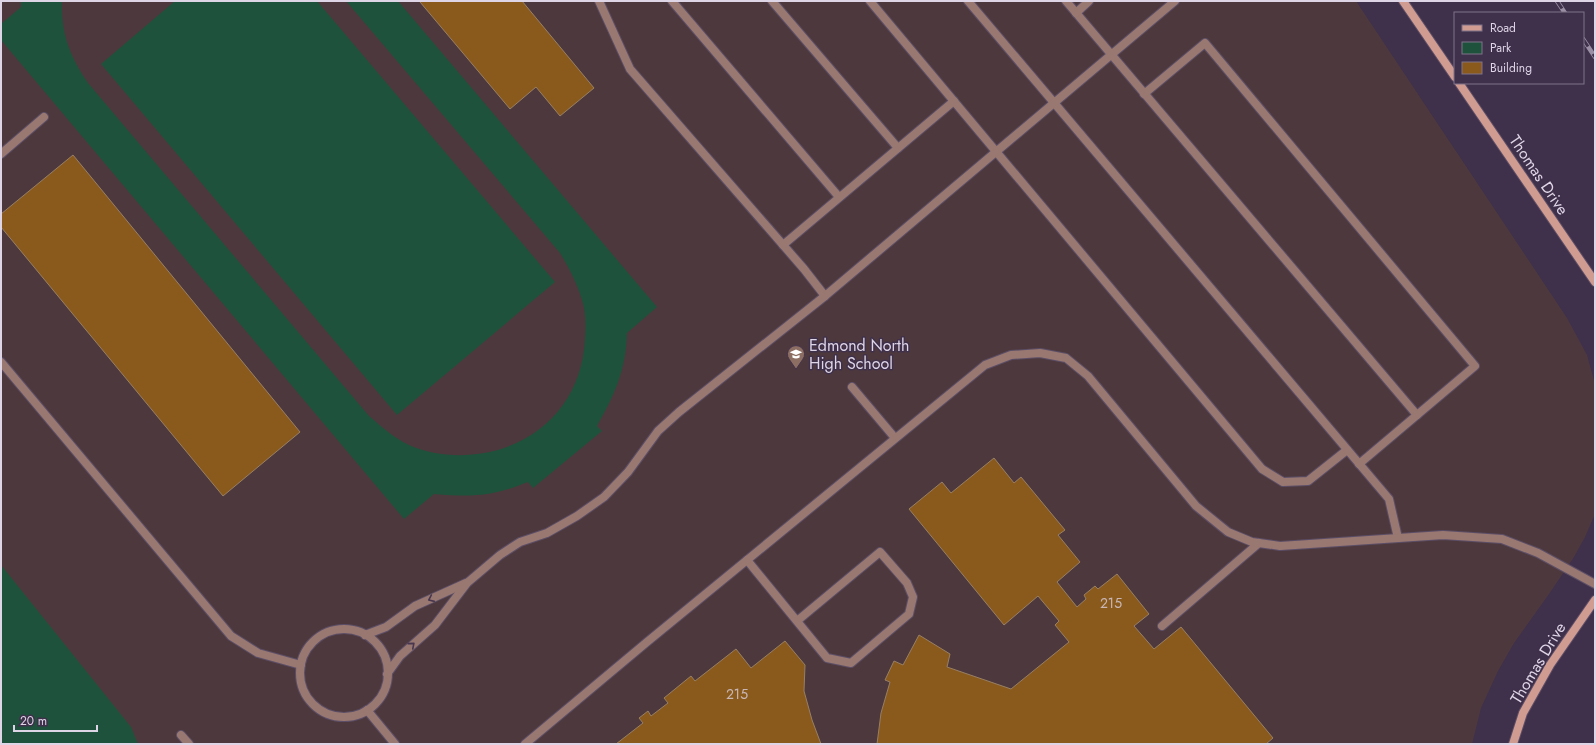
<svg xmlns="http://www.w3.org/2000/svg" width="1596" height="745" font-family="Jost,sans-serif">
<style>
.education{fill:#4d393d}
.green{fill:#1f523c}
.building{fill:#8a5a1d;stroke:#987f64}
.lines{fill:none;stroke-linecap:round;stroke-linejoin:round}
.lane-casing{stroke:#5c4e67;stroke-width:10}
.secondary-casing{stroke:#5c4e67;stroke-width:10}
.lane{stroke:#997871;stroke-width:8}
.secondary{stroke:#d09b90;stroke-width:8}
.rail-casing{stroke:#9b8fa5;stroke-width:4.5}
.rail{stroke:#3f304b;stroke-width:3;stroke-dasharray:9;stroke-linecap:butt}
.oneway{stroke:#48374f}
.labels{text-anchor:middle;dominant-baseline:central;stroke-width:3;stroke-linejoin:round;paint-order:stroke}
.number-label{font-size:14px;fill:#c9b6b4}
.street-label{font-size:16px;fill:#ded5e6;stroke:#3f304b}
.poi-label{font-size:16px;fill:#ded5e6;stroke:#3f304b;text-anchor:start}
</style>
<rect width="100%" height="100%" fill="#3f304b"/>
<!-- education -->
<polygon class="education" points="1,1 1356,1 1567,318 1587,355 1595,384 1595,514 1585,537 1574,557 1549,594 1514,643 1498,671 1481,708 1472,744 1,744"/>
<!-- green -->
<g class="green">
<path d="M21 1H62C61 34 70 56 88 83L369 416C382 427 394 438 409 445 436 457 469 458 498 450 550 434 582 394 585 339 586 326 586 312 582 300 577 283 569 268 560 253L346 1H398L657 307 627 333C626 370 615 394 597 426L602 431 533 488 528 482C491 497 473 497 434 494L404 519 1 40V24L21 7Z"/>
<polygon points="175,1 317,1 555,282 397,415 101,64"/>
<polygon points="1,565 131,727 138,744 1,744"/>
</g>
<!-- building -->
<g class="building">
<polygon points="421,1 522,1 594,88 560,116 536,87 510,109 420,2"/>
<polygon points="73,155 300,432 223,496 1,227 1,214"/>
<polygon points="994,458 1014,483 1021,477 1065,530 1058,535 1080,562 1057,582 1077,607 1086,599 1084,595 1095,586 1098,589 1117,574 1149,614 1134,626 1154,649 1181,627 1273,738 1266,744 877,744 881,713 890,682 885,680 894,661 903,665 919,635 950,654 947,667 1011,689 1069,642 1055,625 1059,621 1038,596 1004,625 909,509 942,482 951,493"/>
<polygon points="785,641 805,665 804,691 812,720 821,744 616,744 643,723 639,718 648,711 651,716 668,703 664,698 691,676 695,681 736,649 751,668"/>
</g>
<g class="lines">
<!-- lane casing -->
<g class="lane-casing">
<g id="lane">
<polyline points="599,1 630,69 804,269 825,296"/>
<polyline points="672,1 839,197"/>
<polyline points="772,1 898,148"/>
<polyline points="870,1 1262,469 1283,482 1308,481 1347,450"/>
<polyline points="968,1 1389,499 1398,538"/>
<polyline points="1066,1 1417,415"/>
<polyline points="1076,13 1089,1"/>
<polyline points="1144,94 1205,43 1475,366 1359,464"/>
<polyline points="1,154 44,117"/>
<polyline points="783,245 954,101"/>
<polyline points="1,362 231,636 258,653 301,665"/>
<polyline points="852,387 895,438"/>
<polyline points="747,560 827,658 851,663 909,614 913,597 907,583 880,552 797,621"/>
<polyline points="1162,626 1259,543"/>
<circle cx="344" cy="673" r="44"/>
<polyline points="365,635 386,627 415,606 466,583"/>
<polyline points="387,674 400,656 435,625 467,583 500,555 520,542 547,533 577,516 604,497 628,472 658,431 679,412 825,296 1175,1"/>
<polyline points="367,710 395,744"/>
<polyline points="181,735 189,744"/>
<polyline points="525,744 647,642 985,365 1011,355 1040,353 1066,358 1088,376 1196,506 1228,532 1252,542 1280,546 1443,535 1502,539 1538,553 1595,584"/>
</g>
</g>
<!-- secondary casing -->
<g class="secondary-casing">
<g id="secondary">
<polyline points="1403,1 1455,77"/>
<polyline points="1459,83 1595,282"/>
<polyline points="1513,744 1523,713 1550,665 1595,600"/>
</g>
</g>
<!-- lane -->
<use href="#lane" class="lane"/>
<!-- secondary -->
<use href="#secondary" class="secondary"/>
<!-- rail casing -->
<g class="rail-casing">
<g id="rail">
<polyline points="1557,1 1565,13"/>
<polyline points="1583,39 1595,57"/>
</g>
</g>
<!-- rail -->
<use href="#rail" class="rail"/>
</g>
<!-- one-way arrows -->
<defs><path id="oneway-chevron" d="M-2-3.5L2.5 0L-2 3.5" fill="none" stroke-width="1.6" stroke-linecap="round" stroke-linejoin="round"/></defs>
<g class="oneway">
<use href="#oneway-chevron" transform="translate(431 599) rotate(156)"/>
<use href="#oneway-chevron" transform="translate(412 645) rotate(-41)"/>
</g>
<!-- icons -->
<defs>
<g id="school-pin" transform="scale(0.9)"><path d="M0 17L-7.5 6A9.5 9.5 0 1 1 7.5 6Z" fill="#8d6e63" stroke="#3f304b"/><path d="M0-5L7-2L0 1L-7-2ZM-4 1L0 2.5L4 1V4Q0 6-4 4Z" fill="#fff"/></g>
</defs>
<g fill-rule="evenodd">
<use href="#school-pin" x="796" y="354"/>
</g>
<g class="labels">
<!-- number labels -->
<g class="number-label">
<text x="1111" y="603">215</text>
<text x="737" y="694">215</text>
</g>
<!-- street labels -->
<g class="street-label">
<text transform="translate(1539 175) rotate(56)">Thomas Drive</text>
<text transform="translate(1538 663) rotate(-59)">Thomas Drive</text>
</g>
<!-- poi labels -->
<g class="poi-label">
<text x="809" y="345">Edmond North<tspan x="809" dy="18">High School</tspan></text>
</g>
</g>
<!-- border -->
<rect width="1596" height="745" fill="none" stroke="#ded5e6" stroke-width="4"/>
<!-- legend -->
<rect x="1454" y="12" width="130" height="72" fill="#3f304b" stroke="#7f7289"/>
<rect x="1462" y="25" width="20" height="6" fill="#d09b90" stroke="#7f7289"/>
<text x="1490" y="32" font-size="12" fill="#ded5e6">Road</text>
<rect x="1462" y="42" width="20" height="12" fill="#1f523c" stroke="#7f7289"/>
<text x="1490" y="52" font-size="12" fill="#ded5e6">Park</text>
<rect x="1462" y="62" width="20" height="12" fill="#8a5a1d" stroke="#7f7289"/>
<text x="1490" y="72" font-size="12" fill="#ded5e6">Building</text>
<!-- scale -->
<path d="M14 725v6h83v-6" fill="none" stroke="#ded5e6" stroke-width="2"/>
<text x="20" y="725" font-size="12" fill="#ded5e6" stroke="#3f304b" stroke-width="3" paint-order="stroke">20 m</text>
</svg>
